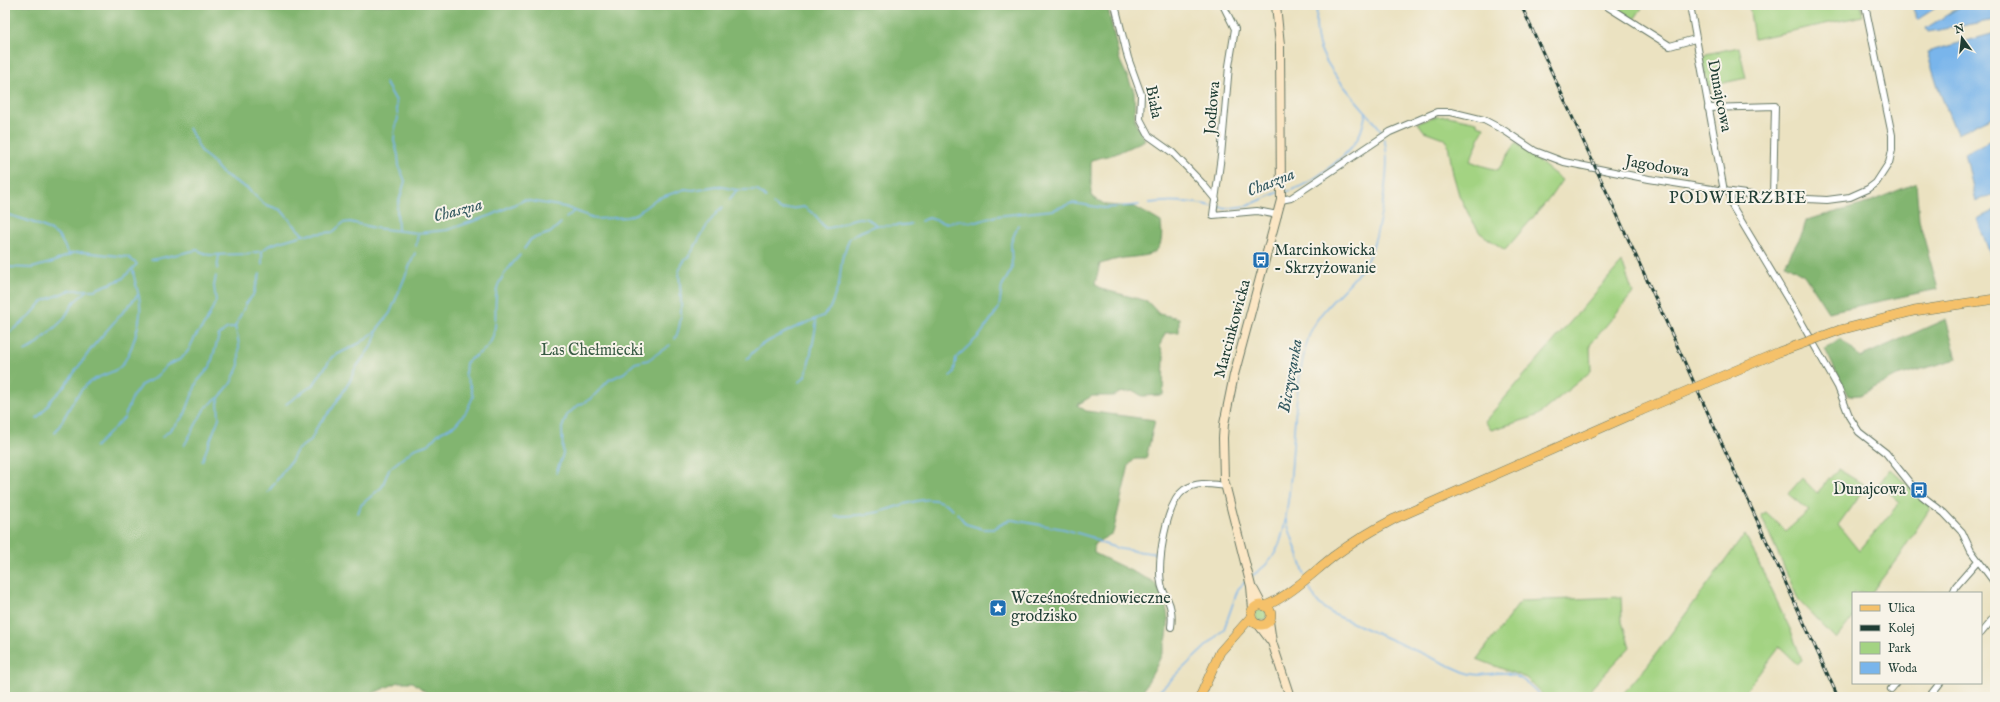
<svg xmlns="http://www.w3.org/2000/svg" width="2000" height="702" font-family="'IM FELL English',serif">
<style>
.green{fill:#a3d382;stroke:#61885b}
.forest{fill:#82b570;stroke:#507952}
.water{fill:#79b5eb;stroke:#4c7990}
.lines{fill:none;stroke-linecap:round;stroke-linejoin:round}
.stream{stroke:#79b5eb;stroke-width:1.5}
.street-casing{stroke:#667765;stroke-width:8}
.secondary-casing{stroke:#667765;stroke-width:10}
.primary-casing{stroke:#667765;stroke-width:10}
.street{stroke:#fff;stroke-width:6}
.secondary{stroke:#fbe6c4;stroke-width:8}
.primary{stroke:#f5c16b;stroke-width:9}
.rail-casing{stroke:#1f3d34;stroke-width:3}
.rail{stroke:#f7f3e8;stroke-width:1.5;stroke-dasharray:4.5;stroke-linecap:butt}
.primary-bridge-casing{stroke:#667765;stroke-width:10;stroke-linecap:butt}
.primary-bridge{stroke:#f5c16b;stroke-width:9}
.labels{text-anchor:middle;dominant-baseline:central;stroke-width:4;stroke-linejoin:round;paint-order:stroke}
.street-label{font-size:16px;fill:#1f3d34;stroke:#f7f3e8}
.poi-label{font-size:16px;fill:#1f3d34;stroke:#f7f3e8;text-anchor:start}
.park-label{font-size:16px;fill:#395b44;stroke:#f7f3e8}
.water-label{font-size:17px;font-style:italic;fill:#365b62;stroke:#f7f3e8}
.neighbourhood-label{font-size:17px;letter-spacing:1px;fill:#1f3d34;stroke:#f7f3e8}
</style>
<rect width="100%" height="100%" fill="#f7f3e8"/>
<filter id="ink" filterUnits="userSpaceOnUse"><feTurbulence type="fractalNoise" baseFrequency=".025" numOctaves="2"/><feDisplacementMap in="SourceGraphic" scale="8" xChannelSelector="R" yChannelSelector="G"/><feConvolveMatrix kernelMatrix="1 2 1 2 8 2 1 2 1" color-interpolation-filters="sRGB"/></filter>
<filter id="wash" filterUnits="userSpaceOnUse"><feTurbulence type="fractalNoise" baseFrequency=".012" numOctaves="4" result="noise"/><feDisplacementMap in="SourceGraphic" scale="16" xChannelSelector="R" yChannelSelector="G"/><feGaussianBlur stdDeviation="0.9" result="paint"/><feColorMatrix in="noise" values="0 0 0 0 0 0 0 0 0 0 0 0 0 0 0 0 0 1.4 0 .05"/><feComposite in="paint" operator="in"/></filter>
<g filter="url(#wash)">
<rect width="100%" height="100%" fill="#ebe2c1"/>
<!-- green -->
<g class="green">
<polygon points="1609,5 1644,5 1633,21"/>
<polygon points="1749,5 1861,5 1863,16 1754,39"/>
<polygon points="1739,47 1746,78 1709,86 1712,107 1702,60 1706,54"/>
<polygon points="1448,116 1477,122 1477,125 1484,127 1470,161 1483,166 1498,170 1516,143 1562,180 1549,199 1505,250 1480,233 1469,215 1459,195 1453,174 1448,144 1443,138 1424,131 1418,123 1433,117"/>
<polygon points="1622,262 1633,293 1590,345 1591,371 1537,416 1491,430 1485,421"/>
<polygon points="1838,469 1866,486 1838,525 1859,551 1900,502 1879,484 1890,469 1931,507 1897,559 1871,593 1853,593 1853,617 1836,639 1799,601 1761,515 1766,512 1786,531 1809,511 1788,494 1802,478 1817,493"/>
<polygon points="1745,534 1790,629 1802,660 1797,664 1779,647 1741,697 1620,697 1647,666"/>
<polygon points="1621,597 1622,622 1630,647 1583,697 1545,697 1526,678 1477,659 1521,601"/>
<circle cx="1261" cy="615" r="6"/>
</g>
<!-- forest -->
<g class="forest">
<path d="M5 5H1107L1120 61 1134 91 1135 122 1145 140 1115 154 1091 160V196L1106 205 1135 207 1161 222C1165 256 1153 255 1124 258 1116 259 1108 262 1100 264L1095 284 1101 289 1147 301 1159 314 1179 318V332L1165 333 1160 345 1164 356 1163 395 1142 396 1134 391 1119 393 1114 396H1092L1077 405 1086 411 1155 420 1146 459H1135L1129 465 1113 533 1094 544V553L1154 582C1183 624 1162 658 1139 697H432L413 682H399L364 697H5Z"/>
<polygon points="1916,183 1919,220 1938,289 1828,312 1804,275 1785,264 1803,232 1806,220 1862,205"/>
<polygon points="1946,319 1957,359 1897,376 1860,395 1848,396 1825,349 1841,339 1860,357"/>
</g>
<!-- water -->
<g class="water">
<polygon points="1912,5 1940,5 1917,20"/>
<polygon points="1963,5 1995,5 1995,20 1928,32 1926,28"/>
<polygon points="1995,33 1995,116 1957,134 1940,93 1927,52"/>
<polygon points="1995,138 1995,194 1976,201 1965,153"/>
<polygon points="1995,210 1995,261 1993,262 1977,219"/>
</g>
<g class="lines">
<!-- stream -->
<g class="stream">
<path d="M1317 5C1316 20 1315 34 1320 48 1330 75 1363 107 1381 130L1383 135"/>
<polyline points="385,82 396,101 398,119 395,126 394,141 398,155 399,166 405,181 397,208 398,230"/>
<polyline points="189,128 202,153 211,160 222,173 248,189 264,204 281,210 303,235"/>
<path d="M1284 192C1305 189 1345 158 1356 141 1362 133 1364 122 1366 112"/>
<polyline points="729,200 736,191"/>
<path d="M1149 203C1171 200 1190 201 1212 206"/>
<path d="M773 204 781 210 804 207 815 215 825 228C838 229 848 218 860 218 868 218 871 221 877 225 880 227 907 225 911 224"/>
<polyline points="1216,207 1230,208 1247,206 1279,192"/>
<path d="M5 214C20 218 50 226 60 238 63 242 65 249 69 254"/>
<polyline points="566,218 574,211"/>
<polyline points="921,221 929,218 944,223 958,221 977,222 996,216 1053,210 1072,203 1104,208 1139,205"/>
<polyline points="416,246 418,234"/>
<polyline points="524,249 531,239 550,233 561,223"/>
<polyline points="151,260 197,250 209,255 246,254 262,251 268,246 279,242 303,235 333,232 343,223 350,222 375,228 418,233 447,230 492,215 524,200 565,207 596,219 627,217 638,213 656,199 685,189 693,190 717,186 737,190 757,190 766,198"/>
<polyline points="262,265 262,251"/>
<polyline points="5,267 32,268 53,262 73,253 82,252 128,257 137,264 122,279 94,290 71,290 43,301 30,316 5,336"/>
<polyline points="217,269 219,255"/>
<path d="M675 339C685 318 680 293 679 271 683 259 689 258 693 250 702 234 709 220 722 207"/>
<polyline points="25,351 37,344 63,320 74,302 87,291"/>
<polyline points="746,360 752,353 761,345 794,328 823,316 830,308 839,284 842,259 849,239 855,234 877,225"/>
<polyline points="950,376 954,373 956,358 980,335 999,308 1002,286 1012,269 1011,243 1018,225"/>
<path d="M799 382C801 380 804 378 805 376 808 370 817 325 816 321"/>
<polyline points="286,404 314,384 332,357 360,343 376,331"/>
<polyline points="37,418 46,408 51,400 64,387 94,345 138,295"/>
<path d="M55 433C66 417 72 398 86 385 96 375 114 374 121 366 132 353 142 320 140 303 139 292 134 281 133 270"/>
<polyline points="162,437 176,425 185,414 197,382 210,367 219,335 226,329 235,327"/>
<polyline points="184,446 205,408 218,398"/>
<polyline points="95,447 124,418 133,396 141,385 155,378 167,365 181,359 188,351 195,337 206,322 216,301 214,286 216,276"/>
<polyline points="202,461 219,418 218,402 219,398 231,383 239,365 239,344 235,326 246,304 253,295 260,274"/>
<polyline points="556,473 563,454 562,428 567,415 577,406 591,399 609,380 624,373 635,363 648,360 670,345"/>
<polyline points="268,492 291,461 297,450 311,440 317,427 332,409 350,381 355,369 373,344 378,328 390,313 415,253"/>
<path d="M358 513 361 505 382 487 389 469 414 449 429 444 438 434 455 425 466 412 473 397 470 385 465 375 466 363C473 355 485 353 490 343 500 325 492 304 498 285 503 274 512 264 520 255"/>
<polyline points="957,513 966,524 983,529 993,529 1009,520 1013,520 1064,529 1091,537 1101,543 1120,549 1158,554"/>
<path d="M835 516C850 516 865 515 879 512 903 506 931 489 953 509"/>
<polyline points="1286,520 1305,575"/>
<path d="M1252 576C1261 569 1270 563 1275 553 1285 535 1286 514 1289 494 1295 443 1293 389 1308 339 1315 314 1339 296 1355 277 1363 267 1371 255 1374 243 1381 219 1392 161 1384 139"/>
<path d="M1307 582C1313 598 1319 607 1335 615L1464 672C1482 678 1489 672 1505 673 1520 675 1532 686 1541 697"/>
<polyline points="1153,697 1224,629 1238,589 1246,581"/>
</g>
</g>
</g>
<g filter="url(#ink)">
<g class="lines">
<!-- street casing -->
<g class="street-casing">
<g id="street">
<polyline points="1115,5 1128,58 1141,94 1140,119 1149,136 1173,153 1202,183 1216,200"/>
<polyline points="1223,5 1235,29 1229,66 1221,156 1213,215 1257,211 1278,215"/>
<polyline points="1605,5 1670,46 1695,39"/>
<polyline points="1690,5 1724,191"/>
<polyline points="1708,108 1775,106 1773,197"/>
<polyline points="1731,192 1731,204 1795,311 1838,387 1850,418 1859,432 1886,453 1917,492 1944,513 1962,532 1971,551 1995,583"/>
<polyline points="1281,200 1291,198 1390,132 1437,112 1451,112 1484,120 1505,131 1535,151 1564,162 1649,179 1724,191 1767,197 1827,200 1850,197 1868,189 1876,183 1889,163 1892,150 1892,135 1865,5"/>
<polyline points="1953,593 1956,586 1978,561"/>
<path d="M1171 627C1172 620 1172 613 1170 606 1168 598 1162 592 1161 583 1157 562 1166 503 1184 490 1197 481 1210 484 1225 486"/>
<polyline points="1981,633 1995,616"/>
<polyline points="1891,689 1896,683"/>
<polyline points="1929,697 1940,683"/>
</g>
</g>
<!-- secondary casing -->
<g class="secondary-casing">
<g id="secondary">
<polyline points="1254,590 1262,605"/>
<polyline points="1253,609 1251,586 1224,480 1223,438 1224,424 1234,375 1281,200 1280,45 1276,5"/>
<polyline points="1269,621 1272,642 1290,697"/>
<polyline points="1258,624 1271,641"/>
</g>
</g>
<!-- primary casing -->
<g class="primary-casing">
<g id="primary">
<polyline points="1840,330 1914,311 1995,299"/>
<circle cx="1261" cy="615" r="10"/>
<path d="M1265 606C1291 595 1312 573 1334 556 1353 542 1373 530 1394 519L1640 411"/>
<polyline points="1200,697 1220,652 1251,617"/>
</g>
</g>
<!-- street -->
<use href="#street" class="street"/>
<!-- secondary -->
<use href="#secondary" class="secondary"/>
<!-- primary -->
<use href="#primary" class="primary"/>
<!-- rail casing -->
<g class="rail-casing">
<polyline id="rail" points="1521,5 1838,697"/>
</g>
<!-- rail -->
<use href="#rail" class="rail"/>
<!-- primary-bridge casing -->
<g class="primary-bridge-casing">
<polyline id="primary-bridge" points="1640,411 1779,352 1840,330"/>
</g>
<!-- primary-bridge -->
<use href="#primary-bridge" class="primary-bridge"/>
</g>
</g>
<!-- icons -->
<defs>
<g id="bus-square" transform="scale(0.9)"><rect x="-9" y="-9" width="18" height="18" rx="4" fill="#1f6fb2" stroke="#f7f3e8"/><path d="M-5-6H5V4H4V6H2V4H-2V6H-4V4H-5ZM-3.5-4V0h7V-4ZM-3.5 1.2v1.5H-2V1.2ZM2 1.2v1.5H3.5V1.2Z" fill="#fff"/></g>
<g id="sight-square" transform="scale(0.9)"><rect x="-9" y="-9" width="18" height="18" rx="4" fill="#1f6fb2" stroke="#f7f3e8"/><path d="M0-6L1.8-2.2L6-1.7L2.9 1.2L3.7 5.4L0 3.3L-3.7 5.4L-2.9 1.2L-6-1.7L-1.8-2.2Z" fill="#fff"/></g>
</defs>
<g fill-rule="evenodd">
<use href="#bus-square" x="1261" y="260"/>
<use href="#bus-square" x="1919" y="490"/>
<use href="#sight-square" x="998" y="608"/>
</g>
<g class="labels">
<!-- street labels -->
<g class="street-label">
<text transform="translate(1719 96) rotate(79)">Dunajcowa</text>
<text transform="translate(1153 102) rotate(79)">Biała</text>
<text transform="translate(1213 108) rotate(-85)">Jodłowa</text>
<text transform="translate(1657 167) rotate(10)">Jagodowa</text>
<text transform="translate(1233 329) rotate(-75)">Marcinkowicka</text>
</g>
<!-- poi labels -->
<g class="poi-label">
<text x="1274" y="251">Marcinkowicka<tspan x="1274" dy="18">- Skrzyżowanie</tspan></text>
<text x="1906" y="490" text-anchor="end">Dunajcowa</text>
<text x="1011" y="599">Wcześnośredniowieczne<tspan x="1011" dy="18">grodzisko</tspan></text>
</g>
<!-- park labels -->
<g class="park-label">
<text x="592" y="351">Las Chełmiecki</text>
</g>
<!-- water labels -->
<g class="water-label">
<text transform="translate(1271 183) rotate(-22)">Chaszna</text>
<text transform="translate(458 211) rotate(-15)">Chaszna</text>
<text transform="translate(1291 376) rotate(-80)">Biczyczanka</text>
</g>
<!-- neighbourhood labels -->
<g class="neighbourhood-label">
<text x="1738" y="198">PODWIERZBIE</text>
</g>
</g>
<!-- margin -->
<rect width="2000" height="702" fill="none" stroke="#f7f3e8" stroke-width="20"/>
<!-- legend -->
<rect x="1852" y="592" width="130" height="92" fill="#f7f3e8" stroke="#a1aaa0"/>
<rect x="1860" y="605" width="20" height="6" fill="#f5c16b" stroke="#a1aaa0"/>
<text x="1888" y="612" font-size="12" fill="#1f3d34">Ulica</text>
<rect x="1860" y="625" width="20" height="6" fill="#1f3d34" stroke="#a1aaa0"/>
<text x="1888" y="632" font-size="12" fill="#1f3d34">Kolej</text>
<rect x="1860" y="642" width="20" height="12" fill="#a3d382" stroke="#a1aaa0"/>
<text x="1888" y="652" font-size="12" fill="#1f3d34">Park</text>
<rect x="1860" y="662" width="20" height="12" fill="#79b5eb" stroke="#a1aaa0"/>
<text x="1888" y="672" font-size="12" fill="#1f3d34">Woda</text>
<!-- north arrow -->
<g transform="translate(1962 38) rotate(345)" stroke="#f7f3e8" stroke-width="3" paint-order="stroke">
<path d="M0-3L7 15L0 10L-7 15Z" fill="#1f3d34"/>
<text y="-6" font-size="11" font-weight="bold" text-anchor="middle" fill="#1f3d34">N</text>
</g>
</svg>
